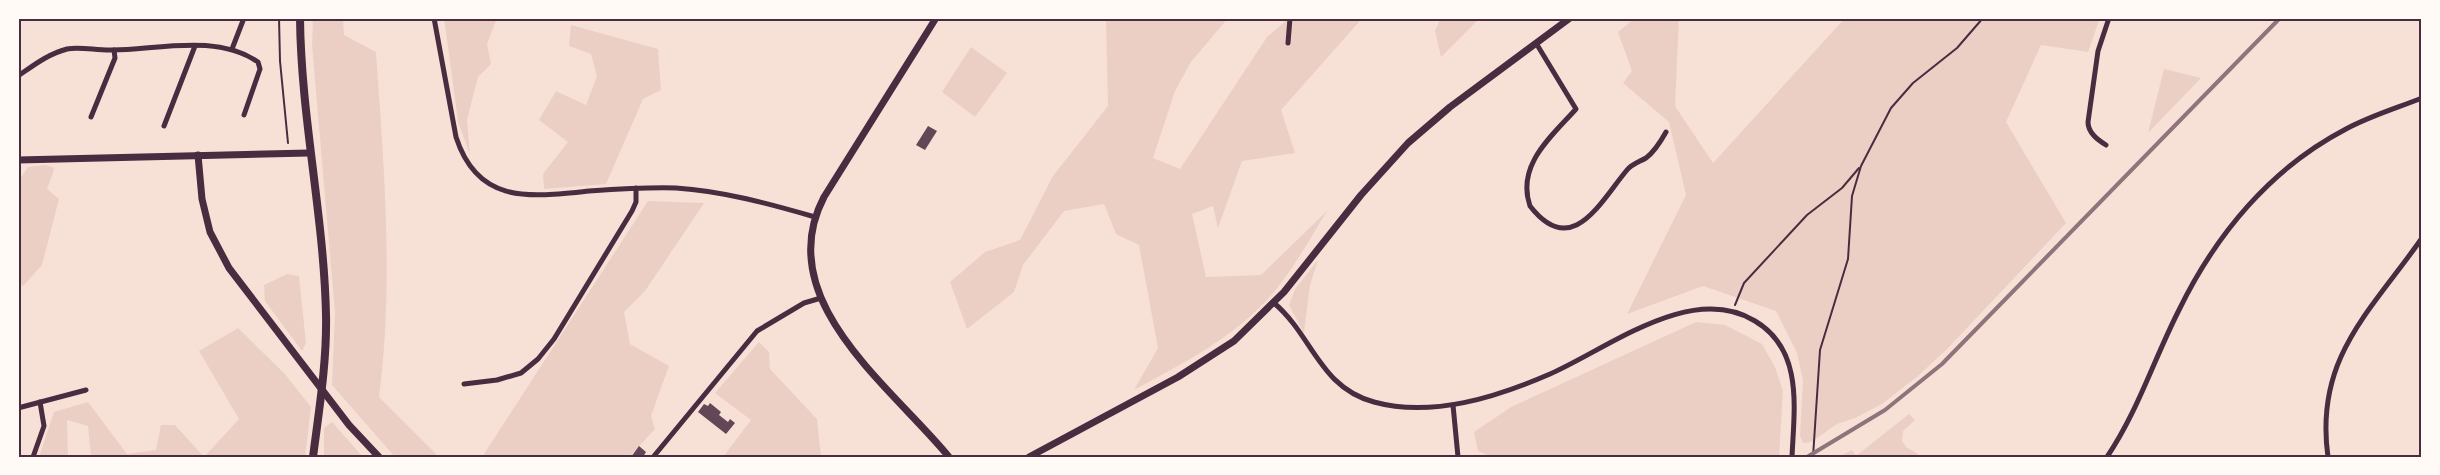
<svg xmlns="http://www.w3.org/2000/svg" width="2440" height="475" font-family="Roboto,sans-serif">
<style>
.green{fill:#ebcfc5}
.building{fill:#644757}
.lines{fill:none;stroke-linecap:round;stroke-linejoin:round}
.path{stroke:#4a2c40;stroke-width:2}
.minor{stroke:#4a2c40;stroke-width:5}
.tertiary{stroke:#4a2c40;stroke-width:7}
.secondary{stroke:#4a2c40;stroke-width:8}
.rail{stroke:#8f747c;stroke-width:4}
.neatline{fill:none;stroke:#4a2c40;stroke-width:2}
</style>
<rect width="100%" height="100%" fill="#f7e1d7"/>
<!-- green -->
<g class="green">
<path d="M313 18H343L344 35 376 52C384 167 394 282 379 397L439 457H395L332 385 335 313 312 45Z"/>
<polygon points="444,18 497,18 487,44 491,64 478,77 467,120 470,155 458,121"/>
<path d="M1106 18H1228L1191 62 1175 91 1153 158 1180 169 1267 37 1289 18H1359V22L1281 110 1295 153 1242 161 1218 228 1213 206 1192 214 1206 277 1261 275 1328 210C1307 243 1288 280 1260 307 1224 343 1178 366 1134 390L1158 348 1139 245 1116 234 1104 204 1064 211 1023 265 1014 292 967 329 950 282 985 252 1020 240 1053 176 1108 106Z"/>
<polygon points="1441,18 1480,18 1441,57 1435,31"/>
<polygon points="1635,18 1679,18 1675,106 1713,163 1845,18 2100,18 2088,52 2041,45 2006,122 2066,223 1947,349 1918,376 1882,404 1855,418 1837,424 1811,442 1803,443 1800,436 1803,380 1797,353 1776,311 1703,286 1627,314 1686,195 1669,122 1623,83 1632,71 1618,32"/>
<polygon points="571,25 658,49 661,90 643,99 606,184 544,189 543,174 568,142 539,120 556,91 586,105 597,76 591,54 569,46"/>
<polygon points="971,47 1007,73 975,117 942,92"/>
<polygon points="2164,69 2201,78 2148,133"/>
<polygon points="45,165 53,167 54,170 47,189 59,199 42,265 23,286 18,282 18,182 28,167"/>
<polygon points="648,201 704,203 645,291 624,312 630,344 669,366 651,416 655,429 629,457 482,457"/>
<polygon points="1318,260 1310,285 1304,333 1289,305 1295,289"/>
<polygon points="287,274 299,276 306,343 302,351 265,301 264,285"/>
<polygon points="1696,322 1725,325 1762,344 1775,367 1783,391 1779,457 1493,457 1478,451 1474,432 1511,407"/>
<polygon points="238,328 284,373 311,407 305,457 91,457 88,426 67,420 68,457 39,457 54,412 88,402 127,454 156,450 161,425 175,425 204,457 239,419 199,351"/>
<polygon points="759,342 769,352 770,369 817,419 821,457 723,457 751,420 715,393"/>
<polygon points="1909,414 1915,420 1903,431 1902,441 1906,447 1918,454 1918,457 1838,457 1852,450 1856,456"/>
<polygon points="332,422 363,457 324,457 324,428"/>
</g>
<!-- building -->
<g class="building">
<polygon points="928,126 937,131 925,150 916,145"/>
<polygon points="710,403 721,412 719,415 728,422 730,419 735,423 726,434 698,412 704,404 708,406"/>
<polygon points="639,446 646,452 643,457 631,457"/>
</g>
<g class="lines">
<!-- path -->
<g class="path">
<polyline points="279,18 280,61 288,143"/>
<polyline points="1735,305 1744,283 1807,215 1842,188 1859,168"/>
<polyline points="1813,457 1820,350 1848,259 1852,196 1861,166 1891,108 1913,83 1957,48 1983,18"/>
</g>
<!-- minor -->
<g class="minor">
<path d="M434 18 456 137C478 205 530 197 589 191 618 189 647 187 676 188 723 191 770 204 815 217"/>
<polyline points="1288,43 1290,18"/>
<path d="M1536 43 1576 109C1551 137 1516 165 1530 206 1572 260 1600 202 1627 170 1632 164 1639 162 1646 158 1654 152 1661 141 1666 132"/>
<polyline points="232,49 244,18"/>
<path d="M18 76C34 65 48 54 67 49 80 46 98 51 113 50 160 49 217 34 258 62L260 69 244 115"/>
<polyline points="91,117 115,58 114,50"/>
<polyline points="164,126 195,46"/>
<path d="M2106 145C2098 140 2088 133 2088 122L2098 51 2109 18"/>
<path d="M1274 303C1313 336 1319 387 1374 402 1432 418 1497 397 1550 374 1609 348 1691 282 1755 321 1804 350 1794 409 1792 457"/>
<polyline points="464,384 497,380 521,373 538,359 554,339 632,211 636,202 636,188"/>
<polyline points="1453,405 1458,457"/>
<polyline points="18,408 86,390"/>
<polyline points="654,456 757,331 804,303 821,298"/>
<polyline points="33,457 44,426 40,402"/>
<path d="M2107 457C2138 411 2154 359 2179 310 2216 234 2271 168 2346 129 2370 116 2397 108 2422 98"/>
<path d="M2328 457C2314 358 2371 311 2422 238"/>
</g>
<!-- tertiary -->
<g class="tertiary">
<path d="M936 18 824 197C770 300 892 387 949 457"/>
<polyline points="198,155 202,199 210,232 229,268 349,425 379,457"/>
<polyline points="18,160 309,153"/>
<polyline points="1029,457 1178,377 1234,341 1284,292 1361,195 1408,143 1450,107 1570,18"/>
</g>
<!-- secondary -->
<path class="secondary" d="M300 18C301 118 324 216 326 315 327 362 319 410 313 457"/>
<!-- rail -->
<polyline class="rail" points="1807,457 1885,410 1942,364 2280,18"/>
</g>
<!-- border -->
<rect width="2440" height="475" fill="none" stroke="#fffaf5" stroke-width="39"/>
<rect x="20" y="20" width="2400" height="436" class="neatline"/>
</svg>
